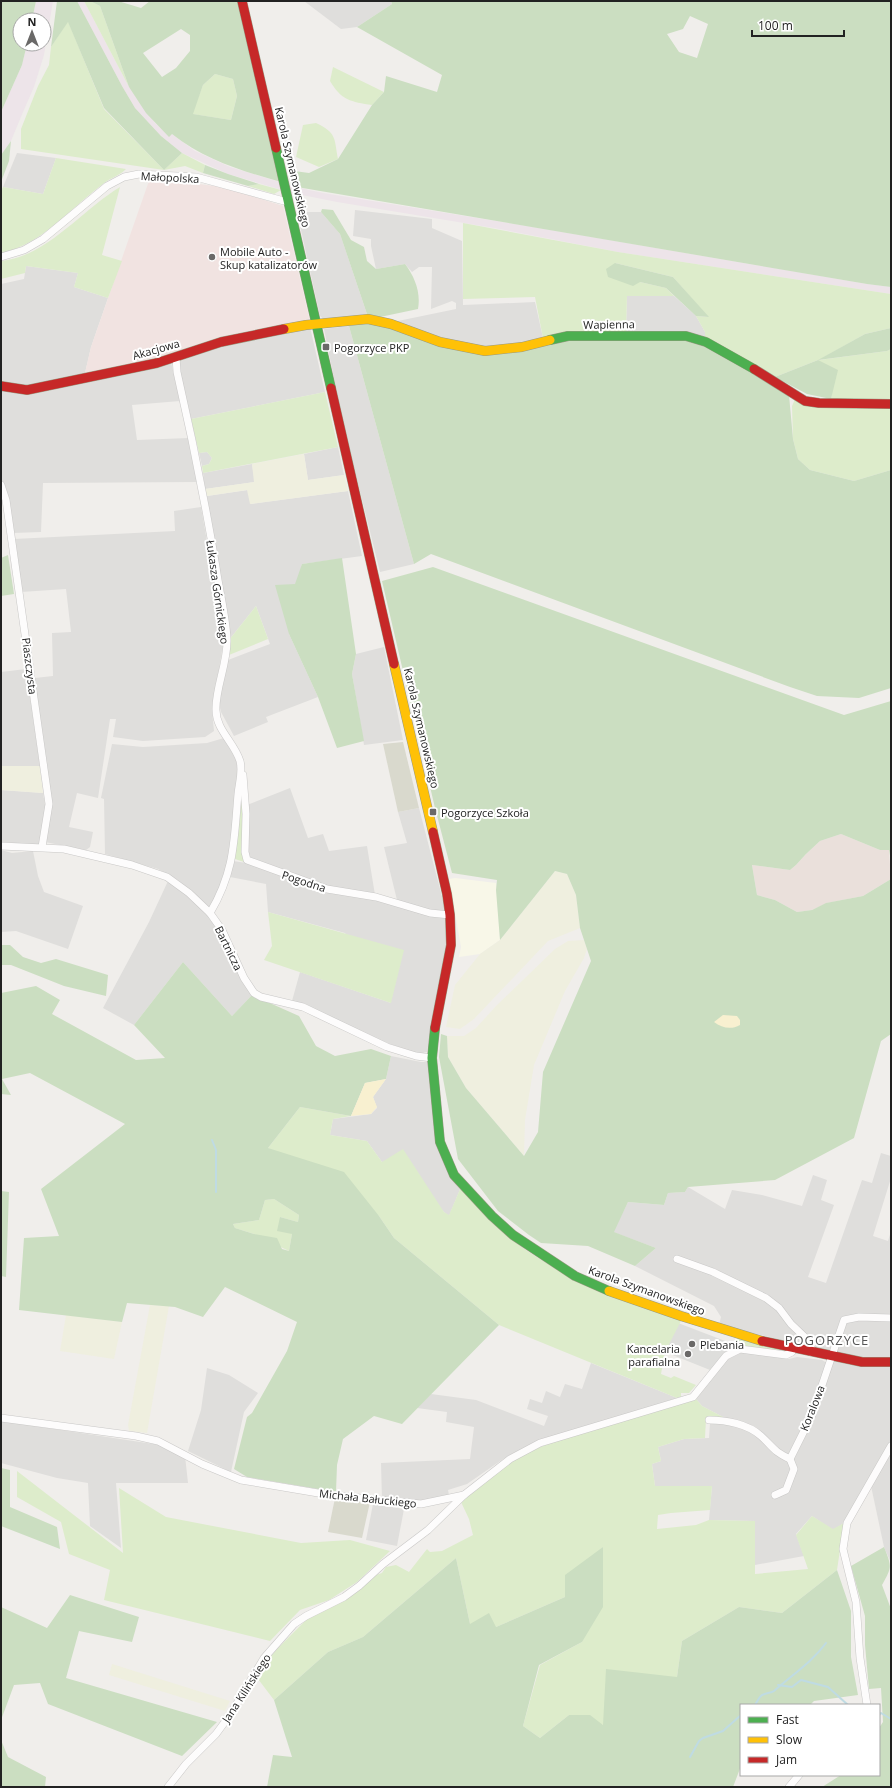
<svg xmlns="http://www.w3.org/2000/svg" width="892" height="1788" font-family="'Open Sans',sans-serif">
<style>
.residential{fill:#dfdedc}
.commercial{fill:#f1e3e1}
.industrial{fill:#ede4e9}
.education{fill:#f8f7e8}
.religious{fill:#dededc}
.military{fill:#eae0db}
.construction{fill:#d9d9cd}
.farmland{fill:#efefdf}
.grass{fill:#ddeccb}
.forest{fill:#cbdec1;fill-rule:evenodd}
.sand{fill:#f8f0d0}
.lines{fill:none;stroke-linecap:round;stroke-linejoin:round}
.stream{stroke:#bfdbe3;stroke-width:2}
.street-casing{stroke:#c9c8c7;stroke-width:8}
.fast-casing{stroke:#999a82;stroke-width:10}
.slow-casing{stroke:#999a82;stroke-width:10}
.jam-casing{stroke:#999a82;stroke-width:10}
.street{stroke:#fdfcfc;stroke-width:7}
.fast{stroke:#4caf50;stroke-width:9}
.slow{stroke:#ffc107;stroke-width:9}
.jam{stroke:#c62828;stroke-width:9}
.poi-dot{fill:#6a6968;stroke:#fff;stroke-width:1.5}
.labels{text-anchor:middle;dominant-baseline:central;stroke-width:4;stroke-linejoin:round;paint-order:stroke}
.street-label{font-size:11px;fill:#222;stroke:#fff}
.poi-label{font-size:11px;fill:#222;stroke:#fff;text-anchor:start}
.quarter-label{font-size:13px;letter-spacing:1px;fill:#555;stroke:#fff}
</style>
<rect width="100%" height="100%" fill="#f0eeeb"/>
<!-- residential -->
<g class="residential">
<polygon points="304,1 391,1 392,4 357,27 341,29"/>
<polygon points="17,153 56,158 43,194 3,187"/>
<polygon points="355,210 432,219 432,228 462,241 463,305 535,302 543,338 506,347 485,349 457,344 393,322 456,309 456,303 452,301 431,309 432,267 419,267 412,272 405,264 376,269 371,246 371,239 353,236"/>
<polygon points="297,212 321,212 340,234 367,314 326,321 320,316"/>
<polygon points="26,266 78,273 74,287 108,298 91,347 85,373 27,387 1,383 1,284 24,279"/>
<polygon points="627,296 674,296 696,316 705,332 705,337 626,332"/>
<polygon points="349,326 414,564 380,572 343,423 324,329"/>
<polygon points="310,327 325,392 191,419 179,367 179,362 183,355"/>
<polygon points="171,362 180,401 132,405 137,440 189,438 197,482 43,483 41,532 13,533 8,501 1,479 1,390"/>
<polygon points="338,447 344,475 308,480 304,454"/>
<polygon points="252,464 255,482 205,489 203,473"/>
<polygon points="248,490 251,504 348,491 362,556 302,564 289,634 318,697 266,717 268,722 234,736 221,712 219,704 227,662 228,660 270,644 256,606 229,640 207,496"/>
<polygon points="201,507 224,639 212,711 214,731 205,737 143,741 113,737 116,719 110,719 98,798 77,793 69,827 93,832 90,847 86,850 45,842 48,817 35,678 53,676 52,633 71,632 66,589 21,592 14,539 175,531 174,511"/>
<polygon points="384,647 403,740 364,745 352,674 356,654"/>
<polygon points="26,669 40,766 1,766 1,672"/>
<polygon points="224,738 239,765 229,868 212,906 209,907 178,880 158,869 105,854 104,799 101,798 112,744 143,747 207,743"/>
<polygon points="290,788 308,838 323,834 329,851 367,846 375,895 322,886 260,863 248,856 247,805"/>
<polygon points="1,790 43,793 46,810 41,845 1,842"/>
<polygon points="419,808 446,912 438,912 397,900 384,847 407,843 398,812"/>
<polygon points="1,850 12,853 33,851 38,876 44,892 83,906 68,949 16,931 1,932"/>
<polygon points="233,861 253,864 351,894 445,918 448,947 427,1052 419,1054 382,1041 292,1001 300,972 391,1003 345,933 268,912 266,884 230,877"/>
<polygon points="168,881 192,898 212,920 230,955 233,966 252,995 232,1016 183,962 134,1025 103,1008 149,922"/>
<polygon points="391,1056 421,1062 429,1062 438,1142 461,1187 449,1216 382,1162 367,1141 330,1135 333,1119 371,1114 377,1108 373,1097 386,1079"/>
<polygon points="881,1153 891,1156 891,1178 873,1236 888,1241 891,1231 891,1358 853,1357 719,1325 721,1317 714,1306 635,1266 656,1248 613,1232 628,1202 664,1205 668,1193 685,1192 688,1187 725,1209 732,1190 762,1195 802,1206 813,1175 827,1180 821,1200 834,1205 808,1277 826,1283 862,1180 872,1183"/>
<polygon points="746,1352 789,1359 797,1357 822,1360 827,1363 810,1414 789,1456 737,1421 725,1418 702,1406 696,1399 727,1358 735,1353"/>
<polygon points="831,1360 851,1365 891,1367 891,1442 844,1523 833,1530 812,1516 796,1534 804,1556 755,1565 755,1521 709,1520 712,1486 655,1486 652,1464 661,1461 658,1447 684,1439 709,1438 710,1423 724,1423 751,1430 760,1438 773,1453 789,1461 792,1470 785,1489 774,1494 774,1496 788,1491 795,1470 792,1460 813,1416"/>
<polygon points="591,1363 677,1398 534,1443 506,1457 467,1484 448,1490 449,1495 432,1501 382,1500 381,1463 470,1459 474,1427 446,1422 447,1412 417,1408 431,1394 476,1400 544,1426 548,1416 527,1409 530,1399 542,1403 546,1391 560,1397 565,1384 582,1389"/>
<polygon points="207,1368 229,1375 258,1393 244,1412 231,1472 188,1451 201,1410"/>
<polygon points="1,1421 160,1445 185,1456 188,1483 116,1483 121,1548 90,1526 88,1483 57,1478 1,1463"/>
<polygon points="891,1452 891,1563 884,1547 871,1486"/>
<polygon points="373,1504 404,1509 397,1546 366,1540"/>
</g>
<!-- commercial -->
<polygon class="commercial" points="150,178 223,187 283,206 310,322 177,354 85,373 91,347"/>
<!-- industrial -->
<g class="industrial">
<polygon points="36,1 53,1 44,55 34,87 23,112 11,141 1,155 1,112 22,65 27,44 44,44 44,20 32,20"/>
<polygon points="77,1 84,1 129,87 155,123 169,136 172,134 195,151 230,167 290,185 291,186 323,193 527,226 867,284 891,287 891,294 618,252 494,228 337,202 292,193 228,174 182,153 161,136 135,108 122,86"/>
</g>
<!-- education -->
<polygon class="education" points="455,878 496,883 500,940 480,954 459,957 461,947 449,879"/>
<!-- religious -->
<g class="religious">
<polygon points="207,452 212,458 209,464 202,466 199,453"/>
<polygon points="678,1323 733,1344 710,1370 665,1352"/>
</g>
<!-- military -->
<polygon class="military" points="841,834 880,850 889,850 891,879 863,896 827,903 812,910 797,912 775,900 757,895 752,865 790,870 796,865 806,854 820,841"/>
<!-- construction -->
<g class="construction">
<polygon points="403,742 419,808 398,812 383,744"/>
<polygon points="335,1498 370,1502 362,1538 328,1532"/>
</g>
<!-- farmland -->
<g class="farmland">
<polygon points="304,454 308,480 344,475 348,491 250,504 247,490 207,496 205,489 254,482 252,464"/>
<polygon points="1,766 40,766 43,793 1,790"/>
<polygon points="555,871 567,874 576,895 580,928 548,941 474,1019 460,1029 446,1027 455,985 480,954 500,940"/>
<polygon points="584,940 587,949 584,958 565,991 534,1065 525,1120 524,1156 466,1088 448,1057 447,1036 464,1036 476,1028 497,1005 555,949 568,941"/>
<polygon points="150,1305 169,1306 147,1433 129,1431 128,1425"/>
<polygon points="66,1315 122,1322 114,1359 60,1351"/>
<polygon points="112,1664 230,1701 225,1711 109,1675"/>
</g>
<!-- grass -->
<g class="grass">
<polygon points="84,1 90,1 100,6 129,87"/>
<polygon points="68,21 104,109 164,170 182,153 205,165 203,173 185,166 164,170 21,149 21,129 38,86 49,65 51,47"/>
<path d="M333 67 384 92 372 105C351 102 341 100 330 81Z"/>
<polygon points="215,74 233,79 237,96 231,120 192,114 203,85"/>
<path d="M316 123C337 133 334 138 338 159L319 167 296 157 303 125Z"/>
<path d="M56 158 126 169C119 176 110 178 103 184 67 211 46 241 1 254V191L3 187 43 194Z"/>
<polygon points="259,184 281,190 274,194 248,186"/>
<path d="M120 187 102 255 122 261 108 298 74 287 78 273 26 266 25 273 1 279V261C46 257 82 210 120 187Z"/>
<polygon points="463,223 618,252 891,294 891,328 865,334 819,360 887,351 891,349 891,400 831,399 832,393 818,360 775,377 705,337 705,332 696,316 708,317 673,277 615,263 640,282 666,288 674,296 627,296 626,332 543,338 535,297 463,299"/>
<polygon points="325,392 338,447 203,473 202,466 209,464 212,458 207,452 199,453 191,419"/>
<polygon points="795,399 891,406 891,470 854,481 810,470 798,459 793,439 792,406"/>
<polygon points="256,606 268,639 229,655 229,640"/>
<polygon points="242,779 244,862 235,859 237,822"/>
<polygon points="268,912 404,950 391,1003 264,960 272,946"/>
<path d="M300 1107 351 1116 333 1119 330 1135 367 1141 382 1162 403 1149 444 1212 449 1215 461 1187C477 1203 496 1228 514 1241 562 1279 625 1298 681 1321L665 1352 661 1374 671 1378 674 1376 696 1385 689 1393H681V1397L677 1398 499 1325 394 1238 379 1216 268 1148Z"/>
<polygon points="274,1199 299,1215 298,1222 280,1217 292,1234 289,1251 254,1234 235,1228 233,1224 259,1220 265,1200"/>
<polygon points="737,1338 781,1349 780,1352 751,1347 734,1347"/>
<polygon points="696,1399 702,1406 725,1418 706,1419 705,1438 684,1439 658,1447 661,1461 652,1464 655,1486 712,1486 710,1510 671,1513 658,1515 657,1529 696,1525 709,1520 755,1521 755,1574 808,1569 796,1535 812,1516 833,1529 844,1523 837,1570 782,1613 739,1607 682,1641 677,1677 603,1725 569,1715 540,1738 523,1726 540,1665 582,1642 603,1547 565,1597 496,1627 470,1624 456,1558 363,1637 328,1652 274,1700 255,1675 277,1649 311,1615 376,1575 382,1573 386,1567 396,1565 409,1572 427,1549 430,1552 442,1551 473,1535 469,1519 461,1502 511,1461 526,1453 555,1441"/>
<polygon points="17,1471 123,1553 119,1488 166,1517 301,1543 350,1540 390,1551 357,1582 329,1600 300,1610 270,1641 104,1600 110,1570 69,1554 61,1522 17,1497"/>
</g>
<!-- forest -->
<g class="forest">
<polygon points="1,1 36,1 32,20 20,20 20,44 27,44 22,65 1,112"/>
<polygon points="57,1 77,1 122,86 135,108 161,136 182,153 164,170 104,108 68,22 51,47"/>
<path d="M90 1H118L141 8 150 1H239L281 182C242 171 205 160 172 134L169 137 146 113 129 87 100 6ZM181 29 190 35V51L176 68 162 77 143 53ZM215 74 233 79 237 96 231 120 193 114 203 85Z"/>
<path d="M391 1H891V287L867 284 291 186 287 170 309 173 338 159 372 105 384 92 386 76 437 92 442 75 357 27 392 4ZM690 16 708 24 697 58 679 52 667 34 683 29Z"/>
<polygon points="11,141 9,161 1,182 1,155"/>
<polygon points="205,165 228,174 259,184 248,186 203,173"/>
<path d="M322 209 333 210 351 240 364 247 367 261 376 269 405 264C415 277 421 293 418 309L380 317 367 314 340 234 321 212Z"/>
<polygon points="615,263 673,277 709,317 696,316 666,288 640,282 633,286 608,277 606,269"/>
<polygon points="368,321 456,350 485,354 571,339 687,339 705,345 789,395 793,439 798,459 810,470 854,481 891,470 891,688 859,698 817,696 790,687 431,554 414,564 349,326"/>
<polygon points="891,328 891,349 887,351 818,360 838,370 831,399 807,394 775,377 818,360 865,334"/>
<polygon points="8,555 14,594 1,596 1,558"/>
<polygon points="342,558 356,654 352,674 364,741 337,748 318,697 289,634 275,585 295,584 302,564"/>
<polygon points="433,567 844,715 891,701 891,861 889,850 880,850 841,834 820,841 806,854 796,865 790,870 752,865 757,895 775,900 797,912 812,910 826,903 863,896 891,879 891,1034 881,1041 854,1138 775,1180 688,1187 685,1192 668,1193 664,1205 628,1202 614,1232 656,1248 635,1266 588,1246 541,1243 529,1235 498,1211 458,1159 439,1057 441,1034 447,1036 448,1057 466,1088 524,1156 538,1132 543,1072 591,961 580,928 576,895 567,874 555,871 500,940 496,890 497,880 452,873 435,808 382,581"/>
<polygon points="1,945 10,945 23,957 41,963 56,959 108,975 106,996 64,986 11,965 1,965"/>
<path d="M183 962 232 1016 252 995 299 1016 316 1046 335 1056 371 1049 391 1056 386 1079 365 1083 351 1116 300 1107 268 1148 344 1172 379 1216 394 1238 499 1325 402 1424 374 1416 343 1439 337 1465 336 1492 247 1477 234 1469 247 1417 252 1413 287 1351 297 1322 225 1287 203 1317 175 1307 127 1303 122 1322 19 1310 24 1238 59 1236 41 1189 125 1124 30 1073 2 1079 11 1095 1 1094V993L36 986 60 1000 52 1014 136 1060 165 1058 134 1025ZM274 1199 299 1215 298 1222 280 1217 277 1231 292 1234 289 1251 282 1249 277 1238 254 1234 235 1228 233 1224 259 1220 265 1200Z"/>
<polygon points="1,1191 9,1192 6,1277 1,1276"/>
<polygon points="1,1468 10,1470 10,1507 57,1527 60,1549 1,1526"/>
<polygon points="603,1547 603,1607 582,1642 539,1665 523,1726 540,1738 569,1715 590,1715 603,1725 606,1669 677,1677 682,1641 739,1607 782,1613 837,1570 851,1611 851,1657 858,1695 814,1701 810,1705 741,1705 741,1766 733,1787 267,1787 273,1755 292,1757 274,1700 328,1652 363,1637 456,1558 470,1624 489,1613 496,1627 565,1597 565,1575"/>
<path d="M884 1547C892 1567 892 1567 882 1585L891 1609V1787H822L841 1775H879V1728L883 1722 881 1688 869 1689 865 1645V1616L851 1566Z"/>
<polygon points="70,1595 139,1617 132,1642 79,1631 66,1678 217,1722 182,1756 48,1704 40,1683 14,1685 1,1720 1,1607 47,1628"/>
<polygon points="1,1740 8,1757 46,1777 45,1787 1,1787"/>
</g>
<!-- sand -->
<g class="sand">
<path d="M723 1015 737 1016 740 1020V1025C731 1030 722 1028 714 1022Z"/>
<polygon points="386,1079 373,1097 377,1107 371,1114 351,1116 365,1083"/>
</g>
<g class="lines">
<!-- stream -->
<g class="stream">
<polyline points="212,1140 216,1150 216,1192"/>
<polyline points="778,1685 792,1687 801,1680 828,1687 848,1705"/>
<path d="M755 1705C757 1702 759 1697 762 1695 766 1693 771 1693 774 1691 792 1675 812 1662 826 1643"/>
<polyline points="879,1715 881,1713 891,1719"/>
<polyline points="690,1757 699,1741 703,1738 723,1731 741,1715"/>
</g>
<!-- street casing -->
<g class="street-casing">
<g id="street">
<polyline points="1,257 24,250 43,239 107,186 124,177 139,174 196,177 284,201 288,200"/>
<path d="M176 357 177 372C192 437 205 502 216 567 219 591 226 615 227 639 228 662 215 689 216 710 216 730 234 742 240 761 243 772 239 783 238 794 234 840 235 871 210 913"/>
<polyline points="1,485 6,500 49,804 42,847"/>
<polyline points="243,775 246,814 245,852 247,860 327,889 376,897 430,913 450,915"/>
<polyline points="1,846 64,849 132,865 167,877 189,893 210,913 222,930 244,978 254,993 261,997 303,1007 387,1047 416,1056 432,1058"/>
<polyline points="677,1259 713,1272 766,1298 779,1308 791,1324 811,1343 811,1352"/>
<polyline points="1,1418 136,1436 158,1441 202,1464 241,1480 330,1495 421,1504 464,1495 510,1459 540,1443 693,1397 726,1356 740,1349 786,1355 792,1352 792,1348"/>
<path d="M709 1420C726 1420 748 1424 761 1436 774 1448 773 1451 790 1459L812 1415 844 1320 859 1317 891 1318"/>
<polyline points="775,1495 786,1490 794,1469 790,1459"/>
<polyline points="867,1705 860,1658 856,1602 843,1549 847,1523 891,1446"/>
<polyline points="168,1787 186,1764 216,1734 230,1715 264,1658 294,1624 306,1616 344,1597 359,1586 383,1564 428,1530 464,1495"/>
<polyline points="789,1787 799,1775"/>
</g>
</g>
<!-- fast casing -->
<g class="fast-casing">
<g id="fast">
<polyline points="276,148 331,388"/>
<polyline points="550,340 568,336 686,336 706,342 754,369"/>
<polyline points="435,1028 432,1058 440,1142 454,1175 492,1216 513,1235 575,1276 609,1291"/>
</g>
</g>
<!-- slow casing -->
<g class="slow-casing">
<g id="slow">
<polyline points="284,329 306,325 368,319 391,324 440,342 485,351 522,347 550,340"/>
<polyline points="394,664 433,832"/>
<polyline points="609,1291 681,1316 762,1341"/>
</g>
</g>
<!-- jam casing -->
<g class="jam-casing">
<g id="jam">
<polyline points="242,1 276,148"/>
<polyline points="754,369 805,401 819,403 891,404"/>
<polyline points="1,386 27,390 157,363 221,342 284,329"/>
<polyline points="331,388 394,664"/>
<polyline points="433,832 447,894 450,915 451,945 435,1028"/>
<polyline points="762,1341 862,1362 891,1362"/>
</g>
</g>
<!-- street -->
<use href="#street" class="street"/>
<!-- fast -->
<use href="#fast" class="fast"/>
<!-- slow -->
<use href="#slow" class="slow"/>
<!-- jam -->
<use href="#jam" class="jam"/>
</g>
<!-- markers -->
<g class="poi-dot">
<circle cx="212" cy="257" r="4"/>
<rect x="322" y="343" width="8" height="8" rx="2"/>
<rect x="429" y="808" width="8" height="8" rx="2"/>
<circle cx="692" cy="1344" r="4"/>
<circle cx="688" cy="1354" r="4"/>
</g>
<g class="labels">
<!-- street labels -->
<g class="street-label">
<text transform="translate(293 167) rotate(77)">Karola Szymanowskiego</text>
<text transform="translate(170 177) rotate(3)">Małopolska</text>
<text transform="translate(609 324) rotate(-1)">Wapienna</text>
<text transform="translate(156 349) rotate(-16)">Akacjowa</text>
<text transform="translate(218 592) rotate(82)">Łukasza Górnickiego</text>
<text transform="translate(30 666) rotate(83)">Piaszczysta</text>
<text transform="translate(422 728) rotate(77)">Karola Szymanowskiego</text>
<text transform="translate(304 881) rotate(18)">Pogodna</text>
<text transform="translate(229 948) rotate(64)">Bartnicza</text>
<text transform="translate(647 1290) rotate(20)">Karola Szymanowskiego</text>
<text transform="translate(812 1408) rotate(-68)">Koralowa</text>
<text transform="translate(368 1498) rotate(6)">Michała Bałuckiego</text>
<text transform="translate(246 1688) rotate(-57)">Jana Kilińskiego</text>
</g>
<!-- poi labels -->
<g class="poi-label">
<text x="220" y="251">Mobile Auto -<tspan x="220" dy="13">Skup katalizatorów</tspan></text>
<text x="334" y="347">Pogorzyce PKP</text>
<text x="441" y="812">Pogorzyce Szkoła</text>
<text x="700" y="1344">Plebania</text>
<text x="680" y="1348" text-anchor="end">Kancelaria<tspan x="680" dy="13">parafialna</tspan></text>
</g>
<!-- quarter labels -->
<g class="quarter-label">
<text x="827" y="1340">POGORZYCE</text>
</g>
</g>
<!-- border -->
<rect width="892" height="1788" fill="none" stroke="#222222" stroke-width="4"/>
<!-- legend -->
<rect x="740" y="1704" width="140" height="72" fill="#ffffff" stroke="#a7a7a7"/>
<rect x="748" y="1717" width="20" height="6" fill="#4caf50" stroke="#a7a7a7"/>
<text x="776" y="1724" font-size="12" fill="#222222">Fast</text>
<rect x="748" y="1737" width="20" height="6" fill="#ffc107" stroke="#a7a7a7"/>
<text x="776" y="1744" font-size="12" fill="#222222">Slow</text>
<rect x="748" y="1757" width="20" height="6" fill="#c62828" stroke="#a7a7a7"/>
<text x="776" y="1764" font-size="12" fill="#222222">Jam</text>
<!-- north arrow -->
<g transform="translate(32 32)"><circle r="19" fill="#ffffff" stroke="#a7a7a7"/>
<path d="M0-3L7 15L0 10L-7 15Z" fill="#6a6968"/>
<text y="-6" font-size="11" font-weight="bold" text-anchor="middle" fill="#222222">N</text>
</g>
<!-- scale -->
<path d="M752 30v6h92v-6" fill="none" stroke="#222222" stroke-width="2"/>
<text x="758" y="30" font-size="12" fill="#222222" stroke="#ffffff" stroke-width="3" paint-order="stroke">100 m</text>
</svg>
